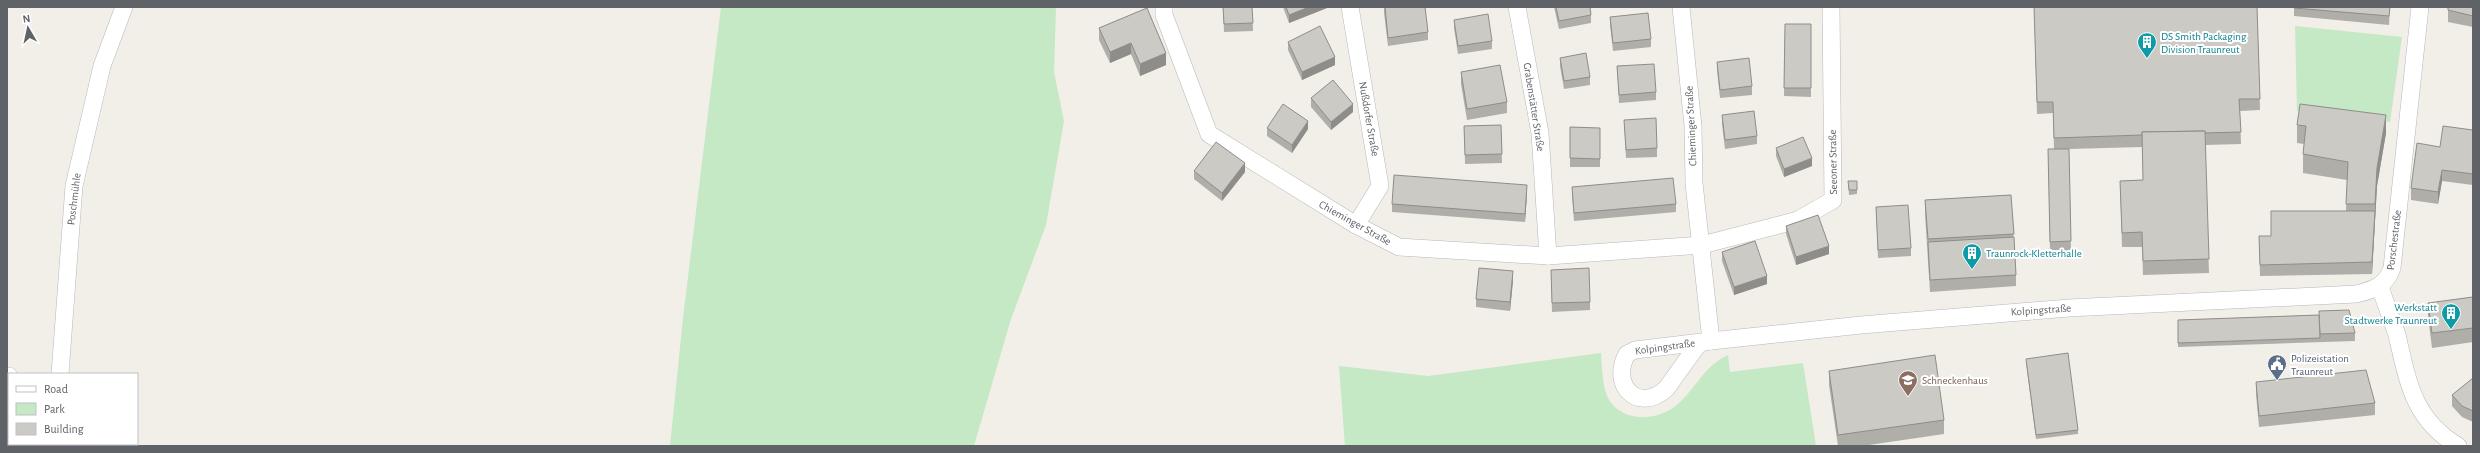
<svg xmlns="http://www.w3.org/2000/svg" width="2480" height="453" font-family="'Alegreya Sans',sans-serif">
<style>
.green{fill:#c5e8c5}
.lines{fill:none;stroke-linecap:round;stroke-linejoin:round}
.minor-casing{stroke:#b5b8bc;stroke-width:18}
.minor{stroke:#fff;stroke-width:17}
.wall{fill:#afaea9}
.shaded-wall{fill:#8f8d8a}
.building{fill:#cccac5;stroke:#8f8d8a}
.labels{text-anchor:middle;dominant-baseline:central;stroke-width:4;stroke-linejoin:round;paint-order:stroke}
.culture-label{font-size:11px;fill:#0d838f;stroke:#fff;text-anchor:start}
.street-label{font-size:11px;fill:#5f6368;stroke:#fff}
.service-label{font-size:11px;fill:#4e5e75;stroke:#fff;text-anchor:start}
.education-label{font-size:11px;fill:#785e54;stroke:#fff;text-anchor:start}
</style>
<rect width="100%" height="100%" fill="#f1efe8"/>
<!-- green -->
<g class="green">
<polygon points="721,7 1056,7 1054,72 1064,121 1046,225 1010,322 974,446 670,446 683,318"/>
<polygon points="2295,26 2402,37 2390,122 2297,111"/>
<path d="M1601 353C1602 367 1602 385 1608 398 1622 424 1659 421 1678 404 1697 387 1703 367 1728 355L1730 372 1803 363 1816 446H1345L1339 366 1428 376Z"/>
</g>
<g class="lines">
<!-- minor casing -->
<g class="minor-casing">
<g id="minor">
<polyline points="1164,7 1164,15 1209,134 1356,225 1399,247 1548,256 1702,245 1798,220 1833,200 1831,7"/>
<polyline points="1350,7 1380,186 1356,225"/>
<polyline points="1517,7 1540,133 1548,256"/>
<polyline points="1681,7 1693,126 1694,183 1711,341"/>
<path d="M2380 286C2385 303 2392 319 2397 335 2408 382 2413 419 2458 446"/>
<path d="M1702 342 1635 350 1627 354C1610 384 1637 414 1666 389L1697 346 1702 342 1711 341 1861 325 2069 308 2356 294C2373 290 2386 286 2392 268L2420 7"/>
<polyline points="60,374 74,186 102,66 124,7"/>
<polyline points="7,376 9,376"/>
<polyline points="79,444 80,446"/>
</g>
</g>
<!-- minor -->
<use href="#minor" class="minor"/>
</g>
<!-- wall -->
<g class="wall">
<polygon points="1223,7 1252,7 1253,31 1224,32"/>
<polygon points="1283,7 1327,7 1327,8 1289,23"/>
<polygon points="1384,7 1425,7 1428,32 1428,40 1388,46 1384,13"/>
<polygon points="1554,7 1590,7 1591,15 1591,23 1559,29"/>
<polygon points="2034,7 2257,7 2260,110 2240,111 2241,144 2205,145 2209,273 2143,275 2142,247 2122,247 2120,181 2143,180 2142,147 2069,149 2071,253 2050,254 2048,149 2054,149 2053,113 2037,114"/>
<polygon points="2294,7 2390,7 2389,25 2294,16"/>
<polygon points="2473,7 2473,27 2448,22 2448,10"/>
<polygon points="1147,8 1166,65 1140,76 1131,54 1110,63 1099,40 1099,28"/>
<polygon points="1610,17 1651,39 1651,47 1613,51 1610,25"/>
<polygon points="1454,20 1492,41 1492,49 1458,54 1454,28"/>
<polygon points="1785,24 1811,24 1811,97 1784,96"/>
<polygon points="1288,42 1335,65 1302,80 1288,50"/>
<polygon points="1560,58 1590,77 1590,85 1564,89 1560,66"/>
<polygon points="1717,62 1752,86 1752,95 1720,98 1717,70"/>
<polygon points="1617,66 1656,92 1656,100 1619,103"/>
<polygon points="1461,72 1507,102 1507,113 1467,120 1461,84"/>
<polygon points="1311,98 1353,112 1331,130 1311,107"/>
<polygon points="1722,115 1757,136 1757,144 1725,149 1722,124"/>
<polygon points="1624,120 1657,148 1657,157 1626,158"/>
<polygon points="1501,125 1502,163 1465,164 1464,126"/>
<polygon points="2297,125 2386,133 2377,186 2372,274 2260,276 2259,236 2271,236 2346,211 2347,180 2303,173 2303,154 2304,144 2297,143"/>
<polygon points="1570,127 1600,128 1600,167 1570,167"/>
<polygon points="1267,128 1308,129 1292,153 1267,136"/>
<polygon points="2473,130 2473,185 2442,181 2438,204 2411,200 2411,188 2440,147"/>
<polygon points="1776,148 1812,166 1784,177 1776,156"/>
<polygon points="1194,171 1245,172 1222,201 1194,179"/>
<polygon points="1848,181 1857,181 1857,194 1849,195"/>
<polygon points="1572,187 1676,204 1676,212 1574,221 1572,195"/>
<polygon points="1527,193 1525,222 1392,212 1392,204"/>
<polygon points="2011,195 2016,275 2016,286 1930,292 1925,214 1925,200"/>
<polygon points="1876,207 1911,248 1911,256 1878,258"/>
<polygon points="1786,226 1829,254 1796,265 1786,234"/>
<polygon points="1722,252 1767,284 1734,295 1722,261"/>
<polygon points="1551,270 1590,302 1590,310 1552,312"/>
<polygon points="1513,280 1510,311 1476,307 1476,299"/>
<polygon points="2473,297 2473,342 2432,348 2428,317 2428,303"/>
<polygon points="2319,315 2355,333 2355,341 2178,347 2178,320"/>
<polygon points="2026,359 2078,430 2078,434 2036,439 2026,363"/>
<polygon points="1829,371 1944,420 1944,434 1862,446 1838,446 1829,385"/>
<polygon points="2473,378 2473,422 2462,417 2452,406 2452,395"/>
<polygon points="2256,382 2375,403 2375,415 2259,427 2256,394"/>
</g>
<!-- shaded-wall -->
<g class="shaded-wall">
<polygon points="1309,7 1327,7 1327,8 1289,23 1289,15"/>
<polygon points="1131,43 1131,54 1110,63 1110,52"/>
<polygon points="1166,53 1166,65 1140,76 1140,64"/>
<polygon points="1335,57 1335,65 1302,80 1302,72"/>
<polygon points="1353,104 1353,112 1331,130 1331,122"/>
<polygon points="2386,115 2386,133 2377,186 2372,274 2372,262 2377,168"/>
<polygon points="1308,121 1308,129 1292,153 1292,145"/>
<polygon points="1812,158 1812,166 1784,177 1784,169"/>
<polygon points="1245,163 1245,172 1222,201 1222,193"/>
<polygon points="2442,170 2442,181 2438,204 2438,192"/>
<polygon points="1527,185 1527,193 1525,222 1525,214"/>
<polygon points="1829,246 1829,254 1796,265 1796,257"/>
<polygon points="1513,271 1513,280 1510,311 1510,302"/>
<polygon points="1767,276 1767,284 1734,295 1734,287"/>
</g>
<!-- building -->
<g class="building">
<polygon points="1223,7 1252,7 1253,23 1224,24"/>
<polygon points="1286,7 1309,7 1289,15"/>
<polygon points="1385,7 1425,7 1428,32 1388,38"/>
<polygon points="1556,7 1590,7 1591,15 1559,21"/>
<polygon points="2034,7 2257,7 2260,99 2239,99 2241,132 2205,133 2205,131 2142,132 2142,135 2054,138 2053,102 2037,102"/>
<polygon points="2294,7 2390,7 2389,16 2294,8"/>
<polygon points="2448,7 2473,7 2473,16 2448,10"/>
<polygon points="1147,8 1166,53 1140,64 1131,43 1110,52 1099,28"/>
<polygon points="1648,13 1651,39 1613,43 1610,17"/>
<polygon points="1488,14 1492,41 1458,46 1454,20"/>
<polygon points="1785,24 1811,24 1811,88 1784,88"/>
<polygon points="1320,26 1335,57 1302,72 1288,42"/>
<polygon points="1586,53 1590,77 1564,81 1560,58"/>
<polygon points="1749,58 1752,86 1720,90 1717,62"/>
<polygon points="1654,64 1656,92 1619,95 1617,66"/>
<polygon points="1500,65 1507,102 1467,109 1461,72"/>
<polygon points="1333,80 1353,104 1331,122 1311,98"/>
<polygon points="1283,104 1308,121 1292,145 1267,128"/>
<polygon points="2300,104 2386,115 2377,168 2375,204 2346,204 2348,162 2303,154 2306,126 2297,125"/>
<polygon points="1754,111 1757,136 1725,140 1722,115"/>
<polygon points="1656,118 1657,148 1626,150 1624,120"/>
<polygon points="1501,125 1502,154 1465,155 1464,126"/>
<polygon points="2443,126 2473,130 2473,174 2442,170 2438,192 2411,188 2417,143 2440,147"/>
<polygon points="1570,127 1600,128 1600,159 1570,158"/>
<polygon points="2205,131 2209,259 2143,261 2142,232 2122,233 2120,181 2143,180 2142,132"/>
<polygon points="1803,137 1812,158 1784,169 1776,148"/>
<polygon points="1216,142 1245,163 1222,193 1194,171"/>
<polygon points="2048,149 2069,149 2071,241 2050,242"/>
<polygon points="1394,175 1527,185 1525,214 1392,204"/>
<polygon points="1673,178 1676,204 1574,213 1572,187"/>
<polygon points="1848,181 1857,181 1857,190 1849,190"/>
<polygon points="2011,195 2014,234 1928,239 1925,200"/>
<polygon points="1908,205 1911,248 1878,250 1876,207"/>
<polygon points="2271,211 2375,211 2372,262 2260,265 2259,236 2271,236"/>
<polygon points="1818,215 1829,246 1796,257 1786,226"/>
<polygon points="2014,237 2016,275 1930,280 1928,242"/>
<polygon points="1755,241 1767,276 1734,287 1722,252"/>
<polygon points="1479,268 1513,271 1510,302 1476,299"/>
<polygon points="1589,268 1590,302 1552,303 1551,270"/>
<polygon points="2473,297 2473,328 2432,333 2428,303"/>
<polygon points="2349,310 2355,333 2320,334 2319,311"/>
<polygon points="2319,315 2320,338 2178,343 2178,320"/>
<polygon points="2068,353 2078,430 2036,435 2026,359"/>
<polygon points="1935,355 1944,420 1838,435 1829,371"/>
<polygon points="2366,370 2375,403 2259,416 2256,382"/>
<polygon points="2473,378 2473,411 2462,406 2452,395"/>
</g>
<!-- icons -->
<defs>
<g id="building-pin" transform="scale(1)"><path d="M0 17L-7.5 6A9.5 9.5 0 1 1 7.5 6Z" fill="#0f9aa8" stroke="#fff"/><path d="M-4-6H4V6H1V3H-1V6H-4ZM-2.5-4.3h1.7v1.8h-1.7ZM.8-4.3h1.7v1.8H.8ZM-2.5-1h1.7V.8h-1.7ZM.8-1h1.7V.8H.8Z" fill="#fff"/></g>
<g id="civic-pin" transform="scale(1)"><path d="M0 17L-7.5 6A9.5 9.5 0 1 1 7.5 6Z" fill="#5c6f8a" stroke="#fff"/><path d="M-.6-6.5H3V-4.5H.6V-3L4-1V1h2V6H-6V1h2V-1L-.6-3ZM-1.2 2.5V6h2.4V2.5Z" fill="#fff"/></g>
<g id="school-pin" transform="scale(1)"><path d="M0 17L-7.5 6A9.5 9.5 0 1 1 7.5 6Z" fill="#8d6e63" stroke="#fff"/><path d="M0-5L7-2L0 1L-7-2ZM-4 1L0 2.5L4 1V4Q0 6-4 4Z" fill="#fff"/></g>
</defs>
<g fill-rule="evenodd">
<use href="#building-pin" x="2147" y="42"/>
<use href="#building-pin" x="1972" y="253"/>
<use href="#building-pin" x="2451" y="313"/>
<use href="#civic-pin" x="2277" y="364"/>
<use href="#school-pin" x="1908" y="380"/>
</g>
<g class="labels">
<!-- culture labels -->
<g class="culture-label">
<text x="2161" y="36">DS Smith Packaging<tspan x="2161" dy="13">Division Traunreut</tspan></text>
<text x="1986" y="253">Traunrock-Kletterhalle</text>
<text x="2437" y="307" text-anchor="end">Werkstatt<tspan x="2437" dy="13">Stadtwerke Traunreut</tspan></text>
</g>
<!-- street labels -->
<g class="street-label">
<text transform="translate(1534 107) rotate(81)">Grabenstätter Straße</text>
<text transform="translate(1369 119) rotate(80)">Nußdorfer Straße</text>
<text transform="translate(1691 126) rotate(-93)">Chieminger Straße</text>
<text transform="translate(1833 162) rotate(-91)">Seeoner Straße</text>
<text transform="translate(74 199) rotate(-83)">Poschmühle</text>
<text transform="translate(1355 223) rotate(29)">Chieminger Straße</text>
<text transform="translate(2394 240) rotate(-83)">Porschestraße</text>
<text transform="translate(2041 310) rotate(-4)">Kolpingstraße</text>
<text transform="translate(1665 347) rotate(-8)">Kolpingstraße</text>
</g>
<!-- service labels -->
<g class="service-label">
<text x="2291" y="358">Polizeistation<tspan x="2291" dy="13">Traunreut</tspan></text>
</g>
<!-- education labels -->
<g class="education-label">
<text x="1922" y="380">Schneckenhaus</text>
</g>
</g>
<!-- border -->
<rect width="2480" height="453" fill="none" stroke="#5f6368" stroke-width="16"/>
<!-- legend -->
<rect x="8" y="373" width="130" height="72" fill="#ffffff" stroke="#bfc1c3"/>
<rect x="16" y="386" width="20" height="6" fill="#ffffff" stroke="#bfc1c3"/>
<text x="44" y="393" font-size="12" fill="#5f6368">Road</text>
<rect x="16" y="403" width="20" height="12" fill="#c5e8c5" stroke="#bfc1c3"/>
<text x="44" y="413" font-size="12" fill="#5f6368">Park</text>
<rect x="16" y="423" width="20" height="12" fill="#cccac5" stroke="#bfc1c3"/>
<text x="44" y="433" font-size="12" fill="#5f6368">Building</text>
<!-- north arrow -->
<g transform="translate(28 28) rotate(351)" stroke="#ffffff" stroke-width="3" paint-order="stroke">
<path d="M0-3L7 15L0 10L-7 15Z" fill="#5f6368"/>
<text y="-6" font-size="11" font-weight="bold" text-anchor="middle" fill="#5f6368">N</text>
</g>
</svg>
